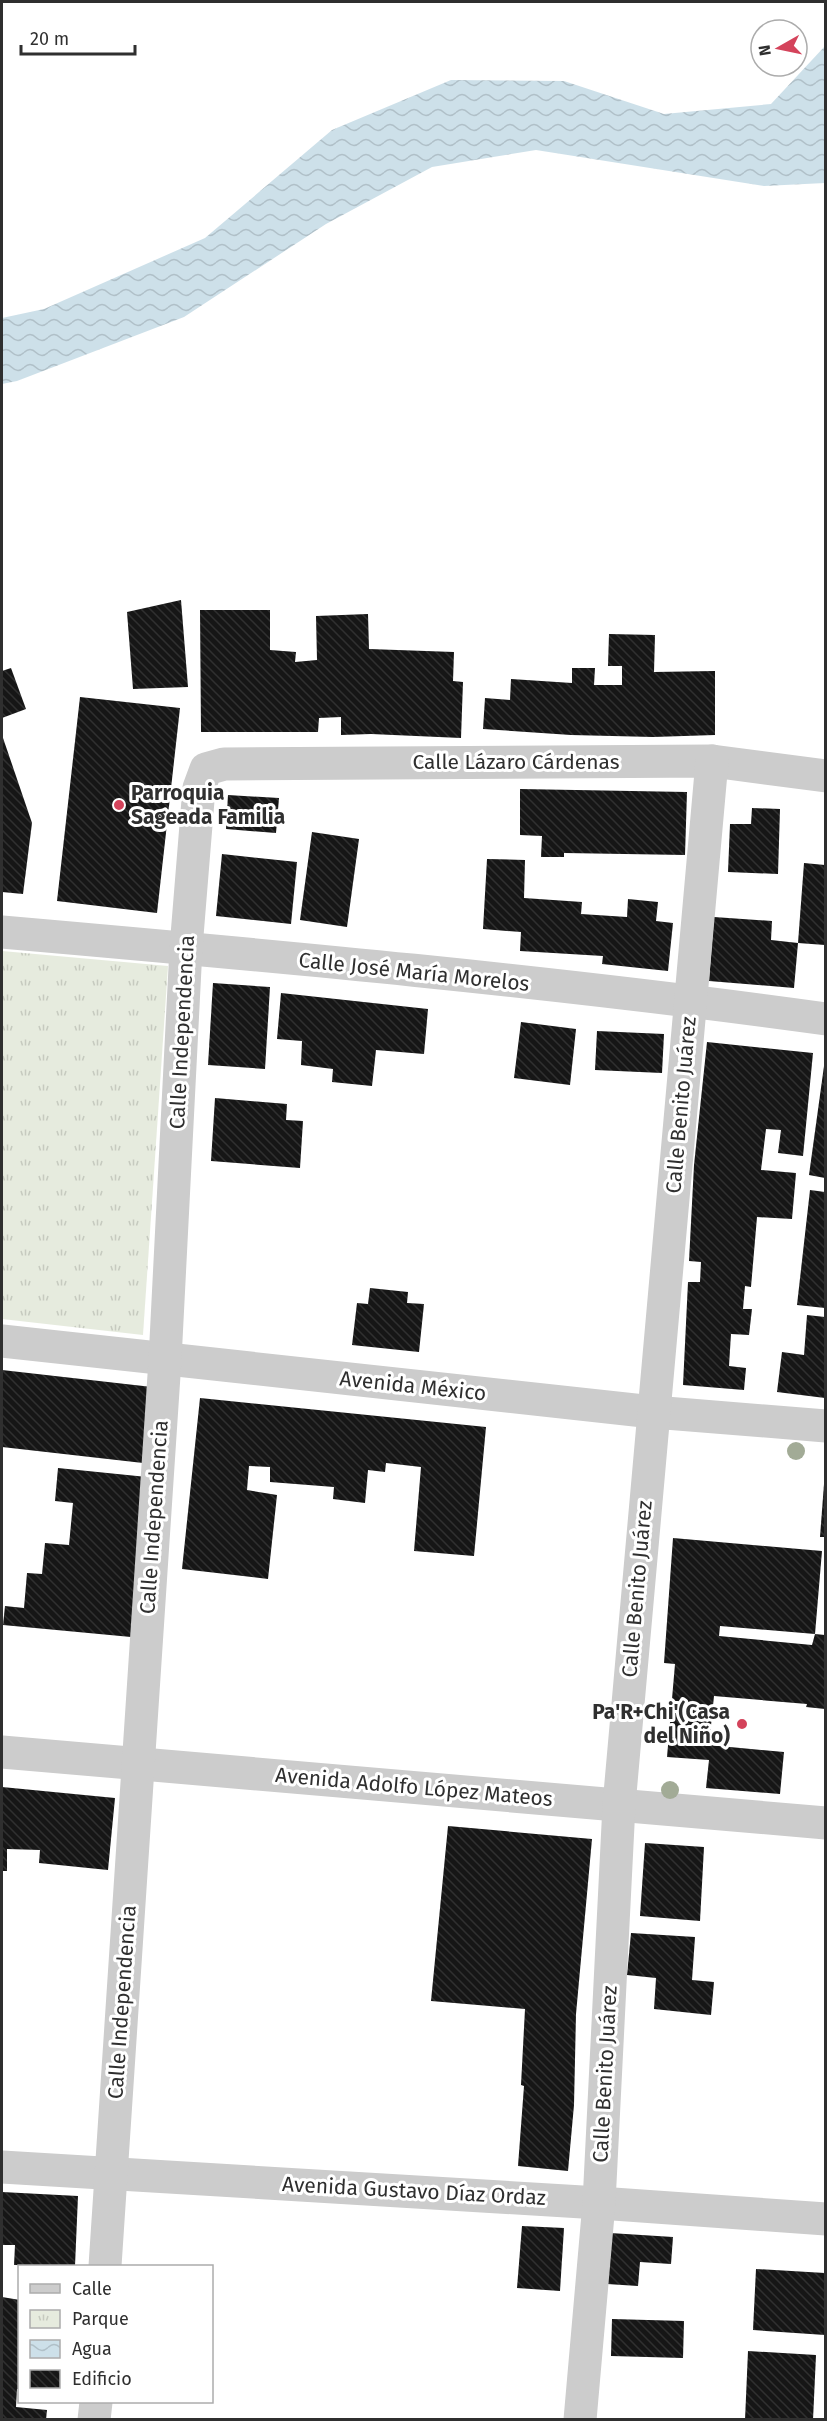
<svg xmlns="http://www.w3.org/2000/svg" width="827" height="2421" font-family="'Fira Sans',sans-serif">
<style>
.park{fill:url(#park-tufts)}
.water{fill:url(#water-waves)}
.building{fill:url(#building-back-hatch)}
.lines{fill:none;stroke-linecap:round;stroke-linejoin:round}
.minor{stroke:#ccc;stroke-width:33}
.tree{fill:#a2ab96}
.poi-dot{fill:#d4435b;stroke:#fff;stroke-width:2}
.labels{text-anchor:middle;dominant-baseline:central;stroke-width:6;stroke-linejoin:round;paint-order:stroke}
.street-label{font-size:21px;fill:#2f2f2f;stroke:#fff}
.poi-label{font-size:21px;font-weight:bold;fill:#2f2f2f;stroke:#fff;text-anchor:start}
</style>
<defs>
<pattern id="park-tufts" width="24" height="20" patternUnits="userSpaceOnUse" patternTransform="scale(1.5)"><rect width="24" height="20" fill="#e6ebde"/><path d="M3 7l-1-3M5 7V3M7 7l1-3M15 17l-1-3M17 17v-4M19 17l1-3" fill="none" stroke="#c6cabf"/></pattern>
<pattern id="water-waves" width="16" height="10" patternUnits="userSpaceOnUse" patternTransform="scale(1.5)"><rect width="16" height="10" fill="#cde0e9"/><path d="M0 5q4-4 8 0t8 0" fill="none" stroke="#b0c0c8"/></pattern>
<pattern id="building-back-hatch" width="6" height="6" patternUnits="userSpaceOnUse" patternTransform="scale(1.5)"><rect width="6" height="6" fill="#161616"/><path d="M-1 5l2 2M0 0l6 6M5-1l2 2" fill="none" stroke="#303030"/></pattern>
</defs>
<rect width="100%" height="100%" fill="#fff"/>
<!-- park -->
<polygon class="park" points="2,951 168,966 143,1335 2,1319"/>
<!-- water -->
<polygon class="water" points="825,46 825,183 764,186 536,150 432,167 326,224 184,317 17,381 2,384 2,318 44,309 205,238 332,130 451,80 564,81 664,114 771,104"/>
<!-- building -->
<g class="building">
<polygon points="181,600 188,687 133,689 127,612"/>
<polygon points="200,610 270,610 270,650 296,652 295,662 317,660 316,616 368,614 369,649 454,652 453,681 463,682 461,738 371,734 341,735 341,717 319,718 318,732 201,732"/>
<polygon points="609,634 655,635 654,672 715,671 715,735 653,737 571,735 483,729 485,698 510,700 511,679 572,683 572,668 595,668 594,685 622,685 622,666 608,666"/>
<polygon points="11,668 26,709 2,718 2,671"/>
<polygon points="80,697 180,708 157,913 57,901"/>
<polygon points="2,735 32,823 23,894 2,892"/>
<polygon points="520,789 687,792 685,855 564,853 564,857 541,857 542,836 520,835"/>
<polygon points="228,795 279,798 276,833 226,829"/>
<polygon points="752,808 780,809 778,874 728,872 730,824 751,824"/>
<polygon points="312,832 359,839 347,927 300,920"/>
<polygon points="222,854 297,862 291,924 216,916"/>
<polygon points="487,859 525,860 524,898 582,902 581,914 627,917 628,899 658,902 656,921 673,923 668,971 602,964 603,956 520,951 521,932 483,929"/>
<polygon points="804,863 825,865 825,945 798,943"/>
<polygon points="714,917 772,921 771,940 798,943 794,988 709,981"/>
<polygon points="213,983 270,987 265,1069 208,1065"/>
<polygon points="281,993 428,1009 424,1054 376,1050 372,1086 332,1082 333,1069 301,1065 302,1041 277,1039"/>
<polygon points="521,1022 576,1029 570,1085 514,1078"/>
<polygon points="597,1031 664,1034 662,1073 595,1070"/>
<polygon points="707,1042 813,1053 803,1156 778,1153 781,1130 766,1129 761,1170 796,1173 792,1219 757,1217 751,1287 745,1286 743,1309 752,1309 749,1335 731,1334 729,1366 746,1368 744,1390 683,1385 688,1282 700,1282 701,1262 689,1261 694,1165"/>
<polygon points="824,1066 825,1066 825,1178 809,1175"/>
<polygon points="215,1098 287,1104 286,1120 303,1121 300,1168 211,1161"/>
<polygon points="810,1190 825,1192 825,1308 797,1305"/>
<polygon points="370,1288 408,1292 407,1303 424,1304 419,1352 352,1345 357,1303 368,1304"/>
<polygon points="807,1315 825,1317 825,1398 777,1392 782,1352 804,1355"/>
<polygon points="2,1370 152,1387 143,1463 2,1447"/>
<polygon points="200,1398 486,1427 474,1556 414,1551 421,1467 386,1463 385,1472 368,1470 365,1503 333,1499 334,1487 270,1482 270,1467 249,1466 247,1490 277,1495 268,1579 182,1569"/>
<polygon points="58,1468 147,1477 131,1637 3,1625 5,1606 24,1608 27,1573 42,1574 45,1543 69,1545 73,1503 55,1501"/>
<polygon points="824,1484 825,1484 825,1537 820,1537"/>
<polygon points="673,1538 822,1551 815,1634 720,1626 719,1636 812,1645 815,1634 825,1635 825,1709 806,1707 807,1704 714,1696 709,1745 784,1752 780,1794 706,1788 709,1760 667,1757 675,1664 664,1663"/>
<polygon points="2,1787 115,1798 108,1870 39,1863 40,1850 7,1849 7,1871 2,1871"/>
<polygon points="448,1826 592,1839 576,2014 574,2105 568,2171 518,2166 524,2086 521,2085 525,2009 431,2001"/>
<polygon points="645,1843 704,1847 700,1921 640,1916"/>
<polygon points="631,1933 695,1937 692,1980 714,1982 711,2015 654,2009 656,1978 627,1975"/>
<polygon points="2,2192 78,2196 75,2266 14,2265 15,2245 2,2245"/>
<polygon points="522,2226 564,2228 560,2291 517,2288"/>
<polygon points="610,2233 673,2237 671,2264 640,2262 638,2286 607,2284"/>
<polygon points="756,2269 825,2273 825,2335 753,2330"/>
<polygon points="2,2297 20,2300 20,2389 17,2389 16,2407 47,2410 46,2420 2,2420"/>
<polygon points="612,2319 684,2321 683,2358 611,2356"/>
<polygon points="748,2351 816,2355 813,2420 745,2420"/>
</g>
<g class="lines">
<!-- minor -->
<g class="minor">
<path d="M2 932C276 956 552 981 826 1019"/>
<polyline points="2,1341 653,1412 826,1426"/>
<polyline points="2,1752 826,1823"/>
<polyline points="2,2167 599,2203 826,2219"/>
<polyline points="105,2266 165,1360 186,948 199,788 206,769 224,764 712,761 826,776"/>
<polyline points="94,2420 96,2402"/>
<polyline points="580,2420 599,2203 619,1805 712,761"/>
</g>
</g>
<!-- trees -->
<g class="tree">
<circle cx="796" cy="1451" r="9"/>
<circle cx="670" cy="1790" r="9"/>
</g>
<!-- markers -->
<g class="poi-dot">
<circle cx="119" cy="805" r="6"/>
<circle cx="742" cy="1724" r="6"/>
</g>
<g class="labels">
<!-- street labels -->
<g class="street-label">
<text x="516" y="762">Calle Lázaro Cárdenas</text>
<text transform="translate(414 972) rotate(6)">Calle José María Morelos</text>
<text transform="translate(182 1032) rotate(-87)">Calle Independencia</text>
<text transform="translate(681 1105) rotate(-85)">Calle Benito Juárez</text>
<text transform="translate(413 1386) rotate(6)">Avenida México</text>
<text transform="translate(154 1517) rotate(-86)">Calle Independencia</text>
<text transform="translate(637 1589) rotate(-85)">Calle Benito Juárez</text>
<text transform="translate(414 1787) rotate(5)">Avenida Adolfo López Mateos</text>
<text transform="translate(122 2002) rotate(-86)">Calle Independencia</text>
<text transform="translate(605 2074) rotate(-87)">Calle Benito Juárez</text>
<text transform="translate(414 2191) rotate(3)">Avenida Gustavo Díaz Ordaz</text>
</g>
<!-- poi labels -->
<g class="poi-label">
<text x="131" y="793">Parroquia<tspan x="131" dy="24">Sageada Familia</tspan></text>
<text x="730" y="1712" text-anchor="end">Pa'R+Chi'(Casa<tspan x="730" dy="24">del Niño)</tspan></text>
</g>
</g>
<!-- border -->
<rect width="827" height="2421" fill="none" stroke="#2f2f2f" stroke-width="6"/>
<!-- legend -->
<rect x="18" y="2265" width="195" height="138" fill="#ffffff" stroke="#acacac" stroke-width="1.5"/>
<rect x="30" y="2284" width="30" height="9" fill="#cccccc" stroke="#acacac" stroke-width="1.5"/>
<text x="72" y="2295" font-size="18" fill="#2f2f2f">Calle</text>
<rect x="30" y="2310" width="30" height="18" fill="url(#park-tufts)" stroke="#acacac" stroke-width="1.5"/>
<text x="72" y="2325" font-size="18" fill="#2f2f2f">Parque</text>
<rect x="30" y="2340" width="30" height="18" fill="url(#water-waves)" stroke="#acacac" stroke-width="1.5"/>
<text x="72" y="2355" font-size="18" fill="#2f2f2f">Agua</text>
<rect x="30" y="2370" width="30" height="18" fill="url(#building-back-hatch)" stroke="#acacac" stroke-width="1.5"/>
<text x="72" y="2385" font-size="18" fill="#2f2f2f">Edificio</text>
<!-- north arrow -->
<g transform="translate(779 48) rotate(261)"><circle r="28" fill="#ffffff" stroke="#acacac" stroke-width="1.5"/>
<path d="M0-4.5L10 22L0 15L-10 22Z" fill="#d4435b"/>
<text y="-9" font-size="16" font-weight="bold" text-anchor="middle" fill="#2f2f2f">N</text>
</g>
<!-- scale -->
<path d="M21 45v9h114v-9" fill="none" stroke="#2f2f2f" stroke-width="3"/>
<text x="30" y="45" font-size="18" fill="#2f2f2f" stroke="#ffffff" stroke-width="4.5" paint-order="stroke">20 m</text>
</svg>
